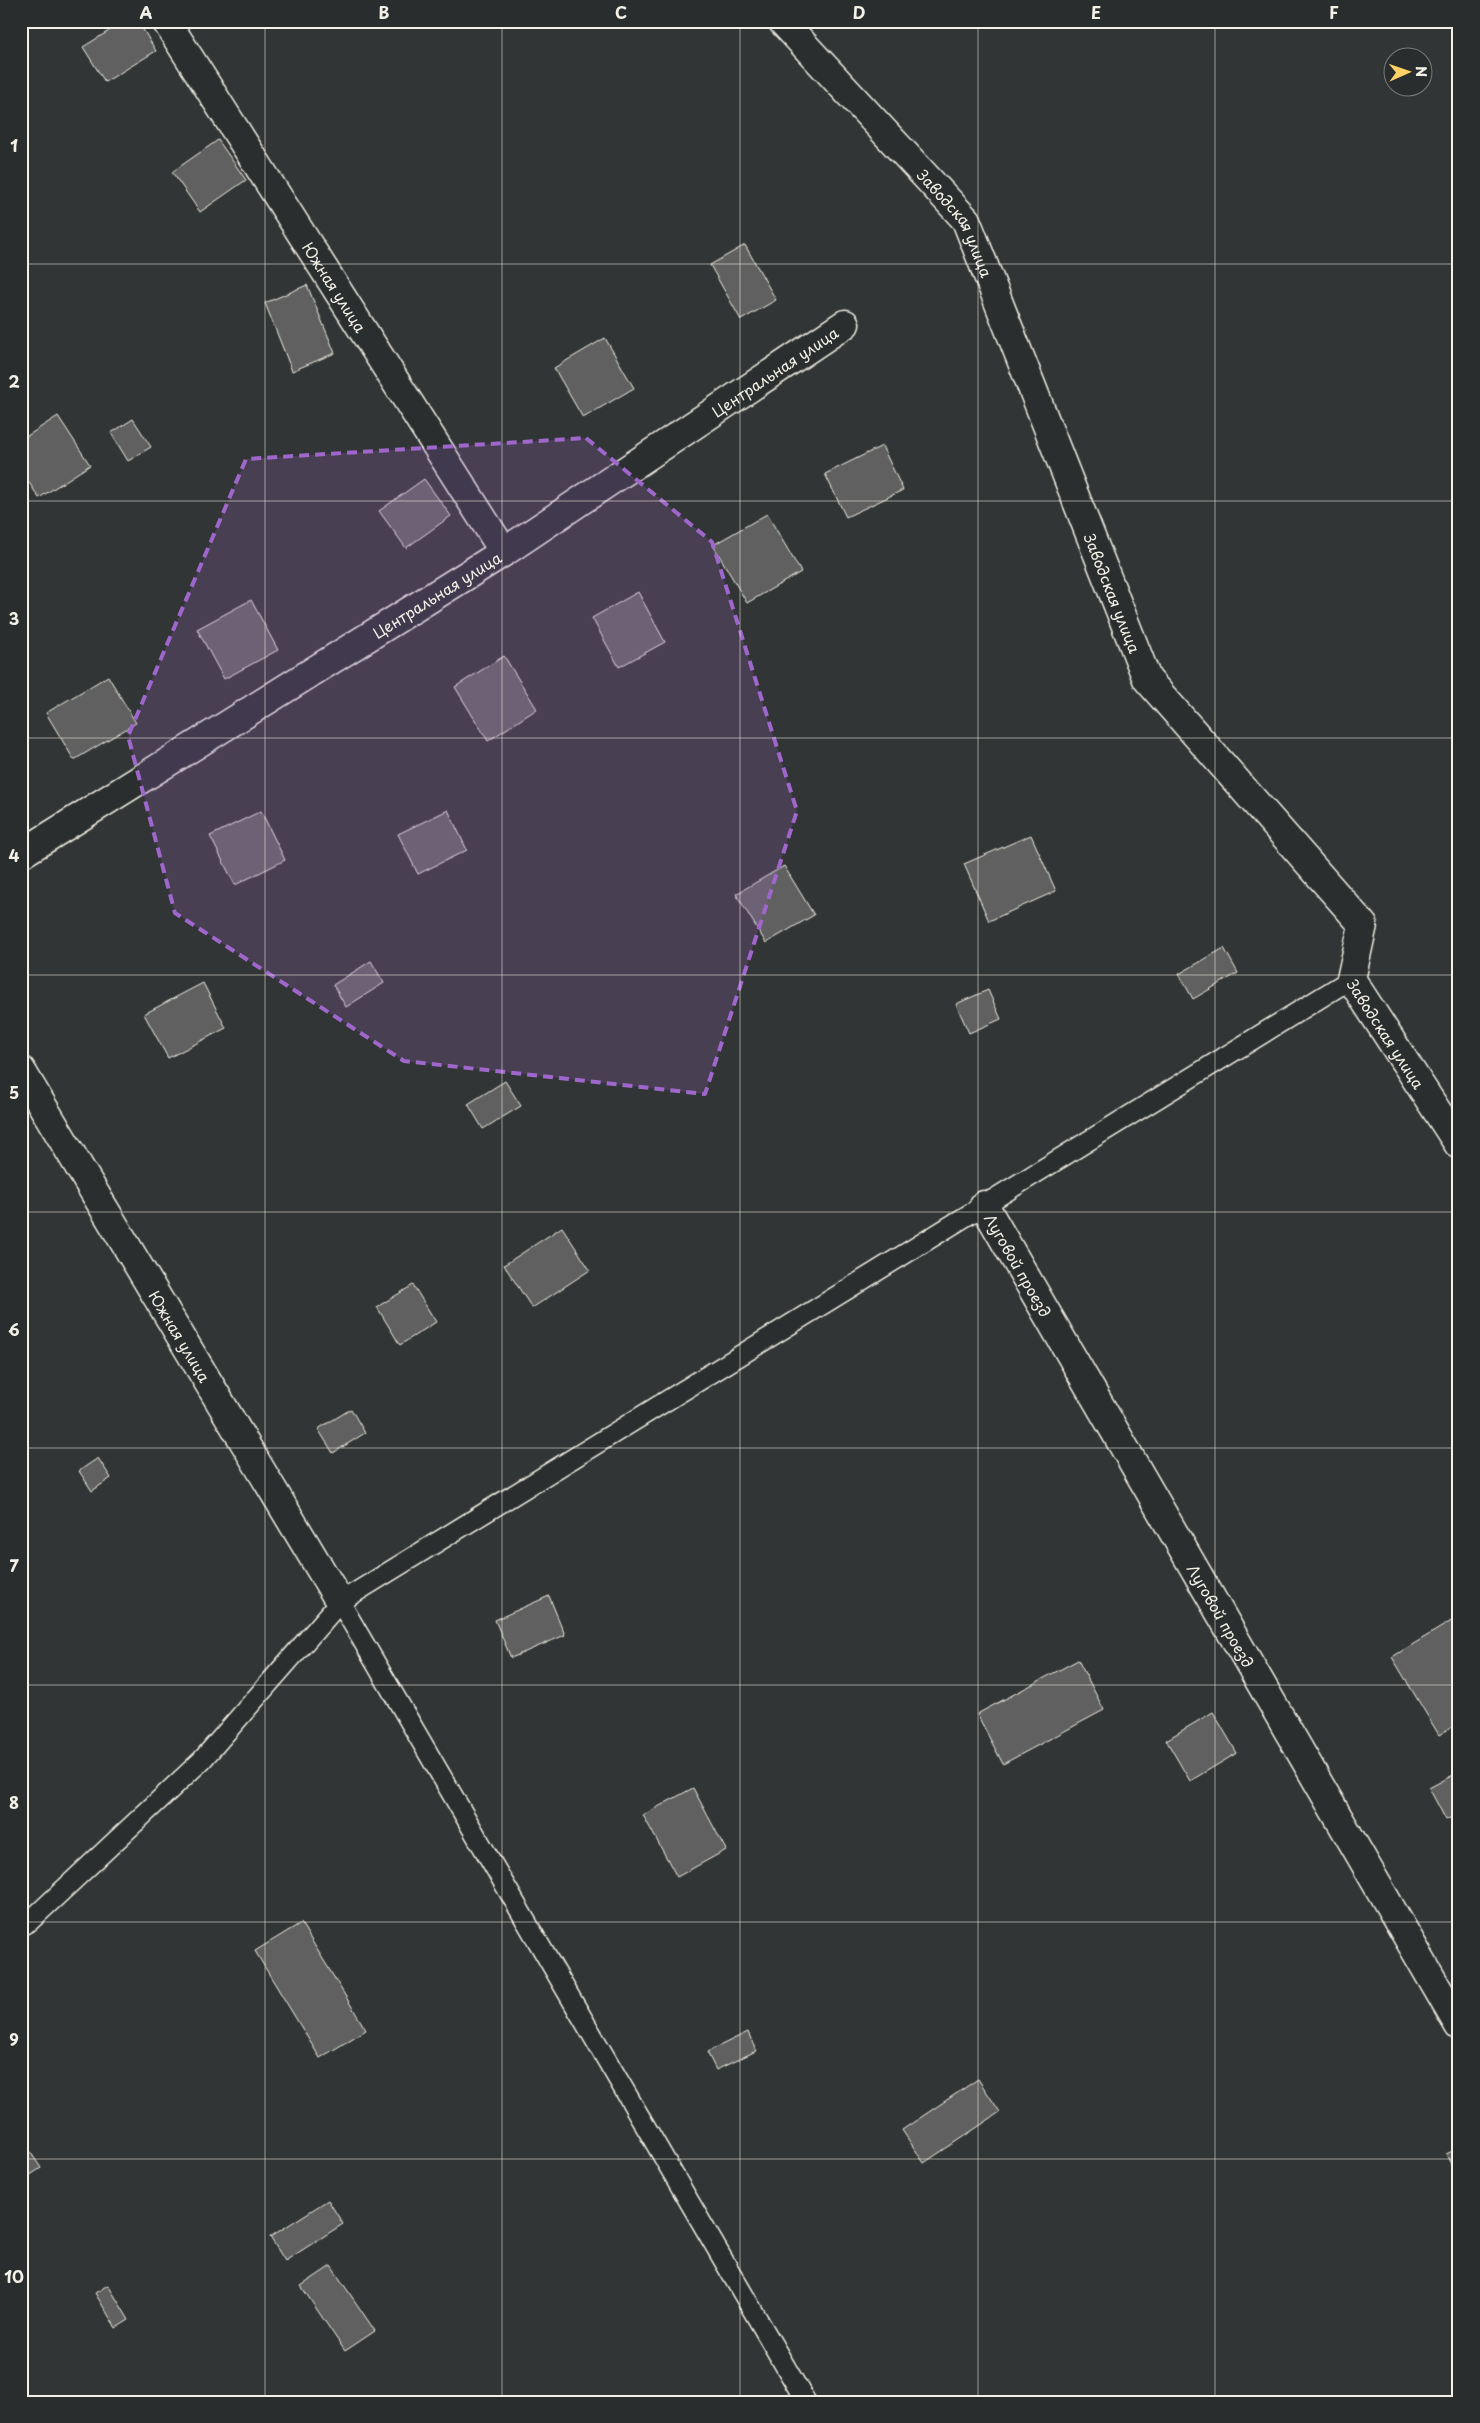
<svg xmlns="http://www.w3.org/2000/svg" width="1480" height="2423" font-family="'Playpen Sans',sans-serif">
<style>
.building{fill:#5f605f;stroke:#f4f1e8}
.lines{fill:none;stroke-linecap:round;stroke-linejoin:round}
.lane-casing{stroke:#f4f1e8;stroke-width:22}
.street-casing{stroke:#f4f1e8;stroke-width:31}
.lane{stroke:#2a2d2e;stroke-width:19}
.street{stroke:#2a2d2e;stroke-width:28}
.marked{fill:#9f67cb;fill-opacity:0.2;stroke:#9f67cb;stroke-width:4;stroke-dasharray:10 6;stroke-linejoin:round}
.grid{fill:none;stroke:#f4f1e8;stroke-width:1;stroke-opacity:0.55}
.labels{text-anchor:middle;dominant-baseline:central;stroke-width:4;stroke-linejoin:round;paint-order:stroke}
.street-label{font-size:15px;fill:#f4f1e8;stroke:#2a2d2e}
.neatline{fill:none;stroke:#f4f1e8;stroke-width:2}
.grid-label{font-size:16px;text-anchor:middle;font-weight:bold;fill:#f4f1e8}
</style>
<rect width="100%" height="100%" fill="#323535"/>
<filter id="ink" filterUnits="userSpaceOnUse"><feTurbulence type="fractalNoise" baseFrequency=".02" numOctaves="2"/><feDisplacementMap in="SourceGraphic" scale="10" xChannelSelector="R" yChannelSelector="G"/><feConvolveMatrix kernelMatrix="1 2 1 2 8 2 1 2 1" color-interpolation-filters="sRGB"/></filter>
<g filter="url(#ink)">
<!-- building -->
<g class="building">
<polygon points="125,21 138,21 156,51 105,82 83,47"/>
<polygon points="218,140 246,180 200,212 172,172"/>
<polygon points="745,245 776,300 741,320 710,265"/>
<polygon points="307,285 335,353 292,371 265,303"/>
<polygon points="605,338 634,388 583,418 554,368"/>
<polygon points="58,416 90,465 39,498 21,470 21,440"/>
<polygon points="133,419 151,447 128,461 111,433"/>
<polygon points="882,446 903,490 846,517 825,474"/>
<polygon points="424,479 451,516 406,548 379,511"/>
<polygon points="767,514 801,572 747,603 713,545"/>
<polygon points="638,592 665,642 619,667 592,618"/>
<polygon points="251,600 278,650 224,679 197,629"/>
<polygon points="504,656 537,709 488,741 455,687"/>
<polygon points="108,676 136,723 74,760 46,713"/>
<polygon points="448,810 467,850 418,874 398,834"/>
<polygon points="261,811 285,860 235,885 210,836"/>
<polygon points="1031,835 1056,891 989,921 964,864"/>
<polygon points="784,866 814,915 766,943 736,894"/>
<polygon points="1224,948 1238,973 1193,999 1179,974"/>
<polygon points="371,961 384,983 346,1007 333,985"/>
<polygon points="203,983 226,1028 168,1058 144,1014"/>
<polygon points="988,990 1001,1019 969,1033 956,1004"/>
<polygon points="505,1081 521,1106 483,1129 468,1104"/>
<polygon points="562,1227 590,1270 532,1308 504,1265"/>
<polygon points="413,1285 436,1322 400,1345 377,1307"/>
<polygon points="351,1409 365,1433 333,1453 318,1429"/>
<polygon points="98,1458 111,1478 92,1491 79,1471"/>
<polygon points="549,1596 565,1635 511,1658 495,1620"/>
<polygon points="1458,1617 1459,1723 1439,1735 1392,1657"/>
<polygon points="1078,1660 1104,1710 1003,1764 977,1714"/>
<polygon points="1213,1712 1237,1753 1190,1781 1166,1740"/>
<polygon points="1455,1774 1459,1781 1459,1813 1446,1820 1429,1788"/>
<polygon points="693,1788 726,1850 677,1877 643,1815"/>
<polygon points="301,1923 366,2030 320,2058 255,1951"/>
<polygon points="748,2032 756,2051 716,2070 707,2052"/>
<polygon points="978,2079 1000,2112 924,2163 902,2130"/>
<polygon points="21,2138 41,2168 21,2181"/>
<polygon points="1459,2148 1459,2181 1446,2154"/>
<polygon points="328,2200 343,2224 285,2261 270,2237"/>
<polygon points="331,2266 375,2331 345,2351 301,2286"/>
<polygon points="108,2285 129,2320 116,2328 95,2293"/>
</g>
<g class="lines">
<!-- lane casing -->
<g class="lane-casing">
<g id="lane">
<polyline points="21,1926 30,1921 202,1760 340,1602"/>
<polyline points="806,2402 340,1602 1351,979"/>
</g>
</g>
<!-- street casing -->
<g class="street-casing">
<g id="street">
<path id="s1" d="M166 21 504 552"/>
<path id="s2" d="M782 21 966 220 1147 679 1363 925 1351 979 1459 1145"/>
<path id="s3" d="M21 854 504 552 845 324"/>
<path id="s4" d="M21 1070 340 1602"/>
<path id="s5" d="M984 1205 1459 2026"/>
</g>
</g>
<!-- lane -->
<use href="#lane" class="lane"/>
<!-- street -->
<use href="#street" class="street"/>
</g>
</g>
<!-- marked area -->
<path class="marked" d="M586 438 712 542 797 811 705 1094 404 1061 175 913 128 736 246 459Z"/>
<!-- grid -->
<path class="grid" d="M265 21V2402M502 21V2402M740 21V2402M978 21V2402M1215 21V2402M21 264H1459M21 501H1459M21 738H1459M21 975H1459M21 1212H1459M21 1448H1459M21 1685H1459M21 1922H1459M21 2159H1459"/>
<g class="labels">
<!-- street labels -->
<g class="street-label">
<text stroke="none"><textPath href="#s2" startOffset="268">Заводская улица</textPath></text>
<text stroke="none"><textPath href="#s1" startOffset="315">Южная улица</textPath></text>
<text stroke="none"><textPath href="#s3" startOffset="895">Центральная улица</textPath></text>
<text stroke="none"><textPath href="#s3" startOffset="490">Центральная улица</textPath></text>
<text stroke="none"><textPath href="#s2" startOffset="672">Заводская улица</textPath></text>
<text stroke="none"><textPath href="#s2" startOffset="1212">Заводская улица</textPath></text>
<text stroke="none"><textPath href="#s5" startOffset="69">Луговой проезд</textPath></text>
<text stroke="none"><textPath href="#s4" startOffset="310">Южная улица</textPath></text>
<text stroke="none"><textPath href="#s5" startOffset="474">Луговой проезд</textPath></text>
</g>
</g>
<!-- margin -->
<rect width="1480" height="2423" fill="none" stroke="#2a2d2e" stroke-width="55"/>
<!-- north arrow -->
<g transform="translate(1408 72) rotate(88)"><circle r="24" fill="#2a2d2e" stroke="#7b7b78"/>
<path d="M0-4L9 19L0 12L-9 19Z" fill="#ffd166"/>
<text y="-8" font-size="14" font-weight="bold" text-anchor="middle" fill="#f4f1e8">N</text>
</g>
<rect x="28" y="28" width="1424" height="2368" class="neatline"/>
<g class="grid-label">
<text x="146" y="19">A</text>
<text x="384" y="19">B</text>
<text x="621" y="19">C</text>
<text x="859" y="19">D</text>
<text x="1096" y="19">E</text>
<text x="1334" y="19">F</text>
<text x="14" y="152">1</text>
<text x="14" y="388">2</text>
<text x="14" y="625">3</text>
<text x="14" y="862">4</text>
<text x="14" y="1099">5</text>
<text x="14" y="1336">6</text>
<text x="14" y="1572">7</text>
<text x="14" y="1809">8</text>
<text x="14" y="2046">9</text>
<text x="14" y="2283">10</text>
</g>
</svg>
